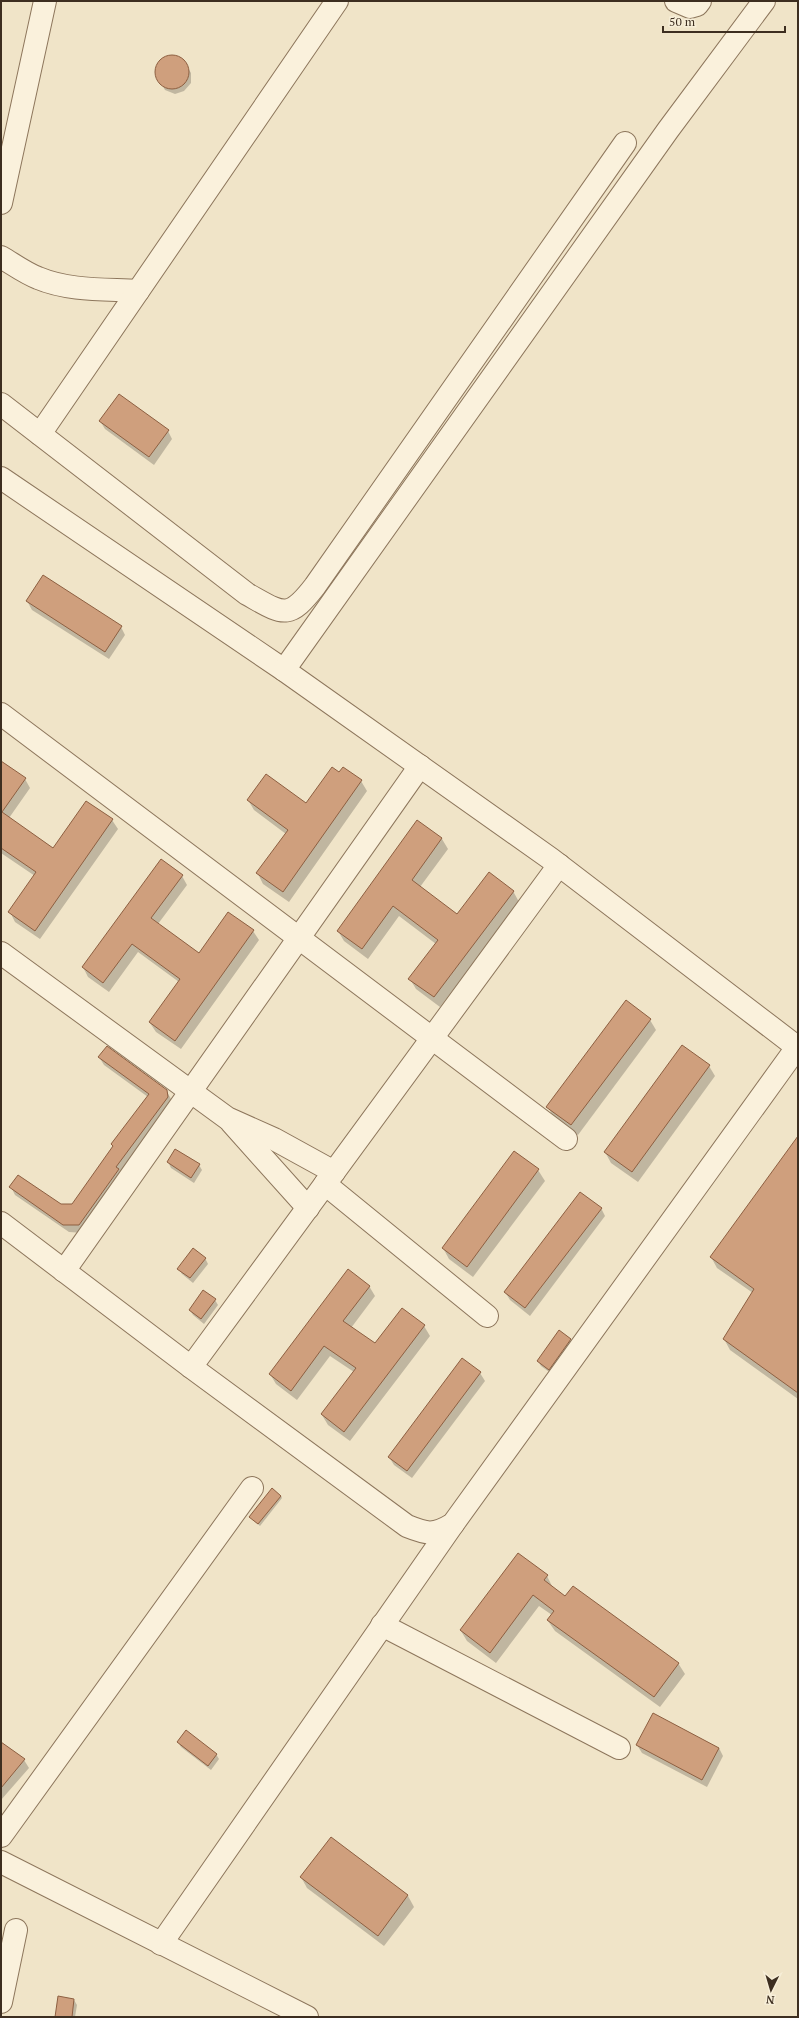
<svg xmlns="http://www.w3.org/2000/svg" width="799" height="2018" font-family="'PT Serif',serif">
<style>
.shadow{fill:#0003}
.building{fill:#cf9f7d;stroke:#8d5f41}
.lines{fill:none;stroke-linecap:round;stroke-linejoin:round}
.minor-casing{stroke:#8d765c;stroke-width:24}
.minor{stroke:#faf1dc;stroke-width:22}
</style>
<rect width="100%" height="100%" fill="#f0e4c8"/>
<!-- shadow -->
<g class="shadow">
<polygon points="171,57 176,57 185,63 191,73 191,83 184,91 175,94 165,90 157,75 157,69 162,61"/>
<polygon points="100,421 168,431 172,439 154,465 105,429"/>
<polygon points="27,601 121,627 125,635 109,659 32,610"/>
<polygon points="1,766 25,779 30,788 9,818 54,849 112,820 118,829 40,939 15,922 10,912 35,876 1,853"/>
<polygon points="361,781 367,791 289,902 263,884 258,874 286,834 254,810 248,800 307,805"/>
<polygon points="418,822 442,839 448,849 420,887 457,915 513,891 519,902 440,1007 416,989 410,979 436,944 399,916 368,959 344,941 338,931"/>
<polygon points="182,876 187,885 158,924 199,954 228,914 253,931 259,940 181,1049 156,1032 150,1023 179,982 138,952 109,992 88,977 83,967"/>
<polygon points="650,1020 656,1030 578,1135 554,1118 548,1107"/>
<polygon points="99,1057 166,1090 171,1099 172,1106 84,1233 69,1232 15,1195 11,1187 60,1205 72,1205 148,1097 104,1065"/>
<polygon points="709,1066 715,1076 638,1182 611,1163 605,1152"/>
<polygon points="798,1137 798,1399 730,1350 724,1339 753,1293 717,1268 711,1257"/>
<polygon points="515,1152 538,1170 545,1181 473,1277 449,1259 443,1248"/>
<polygon points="168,1162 199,1165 202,1170 194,1183 171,1168"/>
<polygon points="601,1208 605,1216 530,1316 510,1300 505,1292"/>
<polygon points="205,1258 208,1264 193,1283 182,1274 179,1269"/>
<polygon points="369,1286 375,1296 351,1328 375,1345 403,1309 424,1326 430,1336 350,1441 328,1425 322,1415 354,1372 330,1356 297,1400 276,1384 270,1374"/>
<polygon points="215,1300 218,1305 204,1324 193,1315 190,1310"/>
<polygon points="570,1340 573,1345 552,1374 541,1366 538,1361"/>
<polygon points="480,1373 485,1381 412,1478 394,1465 389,1457"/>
<polygon points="281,1496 282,1498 260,1526 252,1519 250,1517"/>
<polygon points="518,1554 547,1576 553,1588 566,1597 678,1663 685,1674 660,1707 555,1631 548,1621 552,1615 539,1606 496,1663 467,1641 461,1631"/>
<polygon points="178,1742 216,1754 219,1759 211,1770 181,1747"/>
<polygon points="1,1743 24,1760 29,1768 1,1800"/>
<polygon points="637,1745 719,1748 723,1756 707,1787 642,1753"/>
<polygon points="331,1838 408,1896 414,1907 384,1946 307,1888 301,1877"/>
<polygon points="74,2000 77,2005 75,2017 56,2017"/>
</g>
<!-- building -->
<g class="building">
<circle cx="172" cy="72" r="17"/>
<polygon points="119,394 169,430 149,457 99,421"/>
<polygon points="43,575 122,626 105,652 26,601"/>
<polygon points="1,761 26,778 2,812 53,848 86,801 113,819 35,931 8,912 36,872 1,848"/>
<polygon points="332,767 339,772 343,767 362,780 283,892 256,873 288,830 247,800 266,774 306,803"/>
<polygon points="417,820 442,838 412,880 457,914 489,872 514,891 434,997 408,979 438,940 393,906 362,949 337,931"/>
<polygon points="161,859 183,875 151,918 199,953 228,912 254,930 175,1041 149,1022 180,979 132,944 103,983 82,967"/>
<polygon points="626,1000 651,1019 571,1125 546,1107"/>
<polygon points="682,1045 710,1065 632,1172 604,1152"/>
<polygon points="107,1046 167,1090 168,1097 116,1167 119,1169 79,1225 63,1225 9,1187 18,1175 61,1204 72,1204 113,1146 111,1144 149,1094 98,1057"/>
<polygon points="798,1136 798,1393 723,1339 754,1289 710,1257"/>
<polygon points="175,1149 200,1164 191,1178 167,1162"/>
<polygon points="514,1151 539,1169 467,1267 442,1248"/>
<polygon points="580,1192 602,1208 525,1308 504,1292"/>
<polygon points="193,1248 206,1258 190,1278 177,1269"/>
<polygon points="348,1269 370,1286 343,1321 375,1343 402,1308 425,1325 344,1432 321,1414 356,1368 324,1346 291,1391 269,1374"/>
<polygon points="203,1290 216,1299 201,1319 189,1310"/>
<polygon points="559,1330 571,1339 549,1370 537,1361"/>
<polygon points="462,1358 481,1372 407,1471 388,1457"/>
<polygon points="272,1488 281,1496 258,1524 249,1517"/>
<polygon points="518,1553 548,1575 544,1580 565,1596 573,1586 679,1663 654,1697 547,1620 554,1611 533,1595 490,1653 460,1630"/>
<polygon points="653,1713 719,1748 702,1780 636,1745"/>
<polygon points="186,1730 217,1754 208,1766 177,1742"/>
<polygon points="1,1742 25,1759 1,1788"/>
<polygon points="331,1837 408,1895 378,1936 300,1877"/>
<polygon points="58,1996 74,1999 72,2017 55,2017"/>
</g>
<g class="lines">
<!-- minor casing -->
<g class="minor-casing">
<g id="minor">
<polyline points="676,1 690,7 697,5 700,1"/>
<polyline points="1,203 45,1"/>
<path d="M1 257C13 264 25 273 38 278 69 291 105 289 138 291"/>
<path d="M1 404 247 594C283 614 288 621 315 586L625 143"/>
<polyline points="40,434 337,1"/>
<polyline points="1,478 284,670 551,859 797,1047"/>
<polyline points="284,670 668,130 764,1"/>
<polyline points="1,714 566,1139"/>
<polyline points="1,953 227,1118 274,1139 334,1172"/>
<polyline points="231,1122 308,1208"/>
<polyline points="325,1184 487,1316"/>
<path d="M1 1223 191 1367 407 1526C427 1534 433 1536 453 1524L798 1046"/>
<polyline points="64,1271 420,766"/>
<polyline points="191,1367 559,865"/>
<polyline points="382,1625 619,1748"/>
<polyline points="1,1836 252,1488"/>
<polyline points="1,1862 307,2017"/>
<polyline points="161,1944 453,1524"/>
<polyline points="1,2002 16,1930"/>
</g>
</g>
<!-- minor -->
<use href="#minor" class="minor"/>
</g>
<!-- border -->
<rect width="799" height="2018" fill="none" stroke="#3d2e20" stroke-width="4"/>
<!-- north arrow -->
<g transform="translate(771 1990) rotate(185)" stroke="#f7eed8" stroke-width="3" paint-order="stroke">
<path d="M0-3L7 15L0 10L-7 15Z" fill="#3d2e20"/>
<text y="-6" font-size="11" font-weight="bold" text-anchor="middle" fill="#3d2e20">N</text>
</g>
<!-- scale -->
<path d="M663 26v6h122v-6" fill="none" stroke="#3d2e20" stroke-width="2"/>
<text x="669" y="26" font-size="12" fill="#3d2e20" stroke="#f7eed8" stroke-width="3" paint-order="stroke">50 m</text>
</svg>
